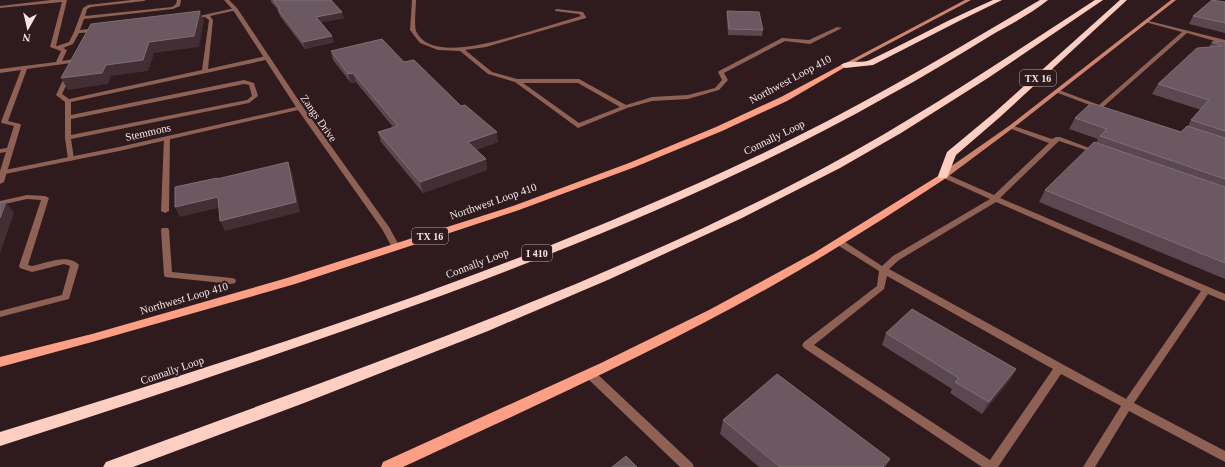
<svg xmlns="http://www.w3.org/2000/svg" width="1225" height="467" font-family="Georgia,serif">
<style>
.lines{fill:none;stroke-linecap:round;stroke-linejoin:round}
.service{fill:#8e6154;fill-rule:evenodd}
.minor{fill:#8e6154;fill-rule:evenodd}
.secondary{fill:#cd846f;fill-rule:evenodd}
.primary{fill:#fd9f85;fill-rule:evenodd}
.motorway{fill:#fdcec1;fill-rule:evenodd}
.wall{fill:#5b474f}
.shaded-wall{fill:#422e34}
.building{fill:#6b5860;stroke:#806e75}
.labels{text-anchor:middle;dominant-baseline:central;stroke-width:4;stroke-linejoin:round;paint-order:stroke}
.shield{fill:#2f1b1d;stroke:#b9a9aa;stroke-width:1}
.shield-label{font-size:10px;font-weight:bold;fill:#f4e6e6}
.street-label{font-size:11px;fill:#f4e6e6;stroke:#2f1b1d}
</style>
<rect width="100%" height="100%" fill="#2f1b1d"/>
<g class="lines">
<!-- service -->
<g class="service">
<path d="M51 0H67L56 46H57L69 42 74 32 83 8 88 5 131 0H146L144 1 91 7 87 9 85 16 172 7 176 4 177 0H181L180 6 173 9 84 19 80 30 98 28 101 30 98 32 79 33 73 44 63 48 67 50 62 61 75 59 78 61 62 94 69 99 202 70 209 20 205 17 192 19 190 18 235 8 237 9V10L210 16 213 20 208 69 266 56 269 58 266 60 71 102V115L244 80 254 83 258 96 249 103 71 139 74 159 71 161 68 159 65 138V102L56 95 71 63 27 69 8 121 20 124 21 125 4 182 0 184V171L6 152 0 153V149L7 148 14 126 2 123 1 122 21 70 0 73V69L56 62 61 51 50 47 62 2 0 8V6ZM244 84 249 85 252 96 247 100 71 135V119Z"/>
<path d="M412 0H416C416 7 414 25 416 31 430 64 503 39 528 32 546 27 563 21 581 16L579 14 555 11V10L557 9 583 12 586 17V18L486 47 465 50 492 72 517 79H579L626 105 652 97 688 95 715 88 722 80 718 72 719 71 782 38 809 40 837 27 842 28 810 44 785 41 724 73 728 80 719 90 688 99 652 101 627 108 578 128 515 82 488 74 460 51 438 50 420 43 410 30ZM523 83H578L620 107 579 123Z"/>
<polygon points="1145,20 1225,40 1225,44 1187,33 1102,108 1098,108 1055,92 1055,90 1059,90 1099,105 1182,32 1145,22"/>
<path d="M1011 125 1052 139 1056 137H1060L1100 152 1097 154 1095 153 1059 141 1000 198 1225 294V301L1208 294 1134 403 1225 451V462L1129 411 1095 467H1083L1121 406 1061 374 998 467H982L804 348 802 345 804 342 877 286 879 271 836 244 835 242 836 240H842L882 266 893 256 990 199 939 176 943 174H946L994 195 1049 143 1009 128 1008 127ZM996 202 1201 291 1126 399 889 269 899 260ZM887 276 1053 369 990 460 814 345 884 289Z"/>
<polygon points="167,136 170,138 169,211 165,213 161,211 164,138"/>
<path d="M27 195 45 196 49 198 28 265 32 266C46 263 68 253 79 265L69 299 0 317V311L62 295 70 266 64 264 32 272 20 268 19 266 41 200 27 199 0 205V201Z"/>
<polygon points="162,228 168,228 169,230 172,272 232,278 235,279 236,281 235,283 232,284 165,277 164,275 161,230"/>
<polygon points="590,370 594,371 692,463 694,467 680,467 586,377 585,374 586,371"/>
</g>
<!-- minor -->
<polygon class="minor" points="224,0 229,0 237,8 303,107 389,227 400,247 399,249 393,249 382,229 298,110 119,151 0,175 0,171 119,147 296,107 233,10"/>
<!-- secondary -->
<g class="secondary">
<polygon points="965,0 971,0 847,66 842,65"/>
<polygon points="1171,0 1176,0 1013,128 946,178 940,178 939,176 940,174 1009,126"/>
</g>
<!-- primary -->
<g class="primary">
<polygon points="845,63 847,64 847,66 787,101 722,131 635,167 519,210 295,284 92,342 0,367 0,357 92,334 287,278 513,206 629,163 716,127 781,97"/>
<path d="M943 173 946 174 947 176 946 178C888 216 830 253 770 287 651 354 526 410 403 467H381L383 462 601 363 709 310 814 253Z"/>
</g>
<!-- motorway -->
<g class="motorway">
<path d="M993 0H1002L959 21 873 65 845 68 841 65C848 59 862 64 870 60 912 40 951 18 993 0Z"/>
<path d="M1040 0H1048C1032 13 1013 23 995 33 959 55 923 77 886 97 746 176 596 238 446 294 298 348 150 398 0 446V432C256 353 514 271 757 156 855 110 947 55 1040 0Z"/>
<path d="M1095 0H1103L988 78 901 133 840 168 742 218 610 279 488 331 304 403 133 467H103L106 462C340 375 577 295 799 181 903 128 998 63 1095 0Z"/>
<polygon points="1120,0 1127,0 1000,117 956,155 947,178 939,178 938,176 947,152 994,113"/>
</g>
</g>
<!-- wall -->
<g class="wall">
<polygon points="271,0 331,0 344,18 321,22 332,36 334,42 305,49 280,16 278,10 271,2"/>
<polygon points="1225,2 1225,33 1189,24 1193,16"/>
<polygon points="727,11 763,30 762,36 728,35 727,17"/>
<polygon points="1225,41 1225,279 1039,202 1045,190 1096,143 1098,139 1069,129 1075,118 1181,132 1188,126 1191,120 1201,110 1152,94 1158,84 1209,47 1212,42"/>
<polygon points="331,51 404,62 498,142 476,150 486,159 487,170 423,193 381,142 378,132 393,127 356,82 351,83 333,60"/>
<polygon points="886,333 1016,369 1010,380 982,414 950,393 952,389 882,345"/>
<polygon points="723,420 886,467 759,467 720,434"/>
</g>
<!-- shaded-wall -->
<g class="shaded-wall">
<polygon points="200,11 204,21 199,47 154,53 148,71 111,76 108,84 68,90 61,78 149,42"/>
<polygon points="342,12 344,18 318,23 316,17"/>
<polygon points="332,36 334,42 305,49 303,42"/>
<polygon points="353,73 356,82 351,83 348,74"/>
<polygon points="497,132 498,142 469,153 468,142"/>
<polygon points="486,159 487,170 423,193 420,182"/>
<polygon points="288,162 292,172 300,212 225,231 220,221"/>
<polygon points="218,197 223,207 180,217 175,207"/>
<polygon points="6,202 14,213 0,253 0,218"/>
<polygon points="1016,369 1010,380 982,414 989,402"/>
<polygon points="890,459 886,467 883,467"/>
</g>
<!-- building -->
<g class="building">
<polygon points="273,0 331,0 342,12 316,17 332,36 303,42 278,10 280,9"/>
<polygon points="1212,0 1225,2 1225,23 1193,16"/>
<polygon points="200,11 194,36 149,42 143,60 106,65 102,73 61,78 91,24"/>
<polygon points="727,11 759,12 763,30 729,29"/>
<polygon points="382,39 404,62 414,60 461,106 465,105 497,132 468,142 486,159 420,182 378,132 398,126 353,73 348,74 331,51"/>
<polygon points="1225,41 1225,131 1191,120 1209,100 1158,84 1197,48 1222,46 1212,42"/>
<polygon points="1091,103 1181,132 1187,126 1225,138 1225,179 1100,136 1107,129 1075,118"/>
<polygon points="1094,142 1225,187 1225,263 1045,190"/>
<polygon points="288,162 296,202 220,221 218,197 175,207 175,187 217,178 217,179"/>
<polygon points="6,202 0,218 0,203"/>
<polygon points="912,309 1016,369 989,402 955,382 959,378 886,333"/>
<polygon points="777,374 890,459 883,467 780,467 723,420"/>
<polygon points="626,456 637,467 612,467"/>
</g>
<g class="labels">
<!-- shield labels -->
<g class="shield">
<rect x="1020" y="70" width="36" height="16" rx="3"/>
<rect x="412" y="228" width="36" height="16" rx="3"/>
<rect x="522" y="245" width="30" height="16" rx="3"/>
</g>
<g class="shield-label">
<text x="1038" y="78">TX 16</text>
<text x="430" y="236">TX 16</text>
<text x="537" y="253">I 410</text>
</g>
<!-- street labels -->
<g class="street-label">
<text transform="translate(790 79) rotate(-28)">Northwest Loop 410</text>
<text transform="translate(319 118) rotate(55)">Zangs Drive</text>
<text transform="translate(148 132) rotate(-13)">Stemmons</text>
<text transform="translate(774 137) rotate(-26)">Connally Loop</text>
<text transform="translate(493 201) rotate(-19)">Northwest Loop 410</text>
<text transform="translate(477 263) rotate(-21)">Connally Loop</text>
<text transform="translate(184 298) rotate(-16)">Northwest Loop 410</text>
<text transform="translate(172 370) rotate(-19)">Connally Loop</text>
</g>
</g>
<!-- north arrow -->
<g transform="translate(28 28) rotate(188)" stroke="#2f1b1d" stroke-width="3" paint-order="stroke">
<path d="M0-3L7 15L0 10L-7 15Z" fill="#f4e6e6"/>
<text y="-6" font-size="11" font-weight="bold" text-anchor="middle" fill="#f4e6e6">N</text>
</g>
</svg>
